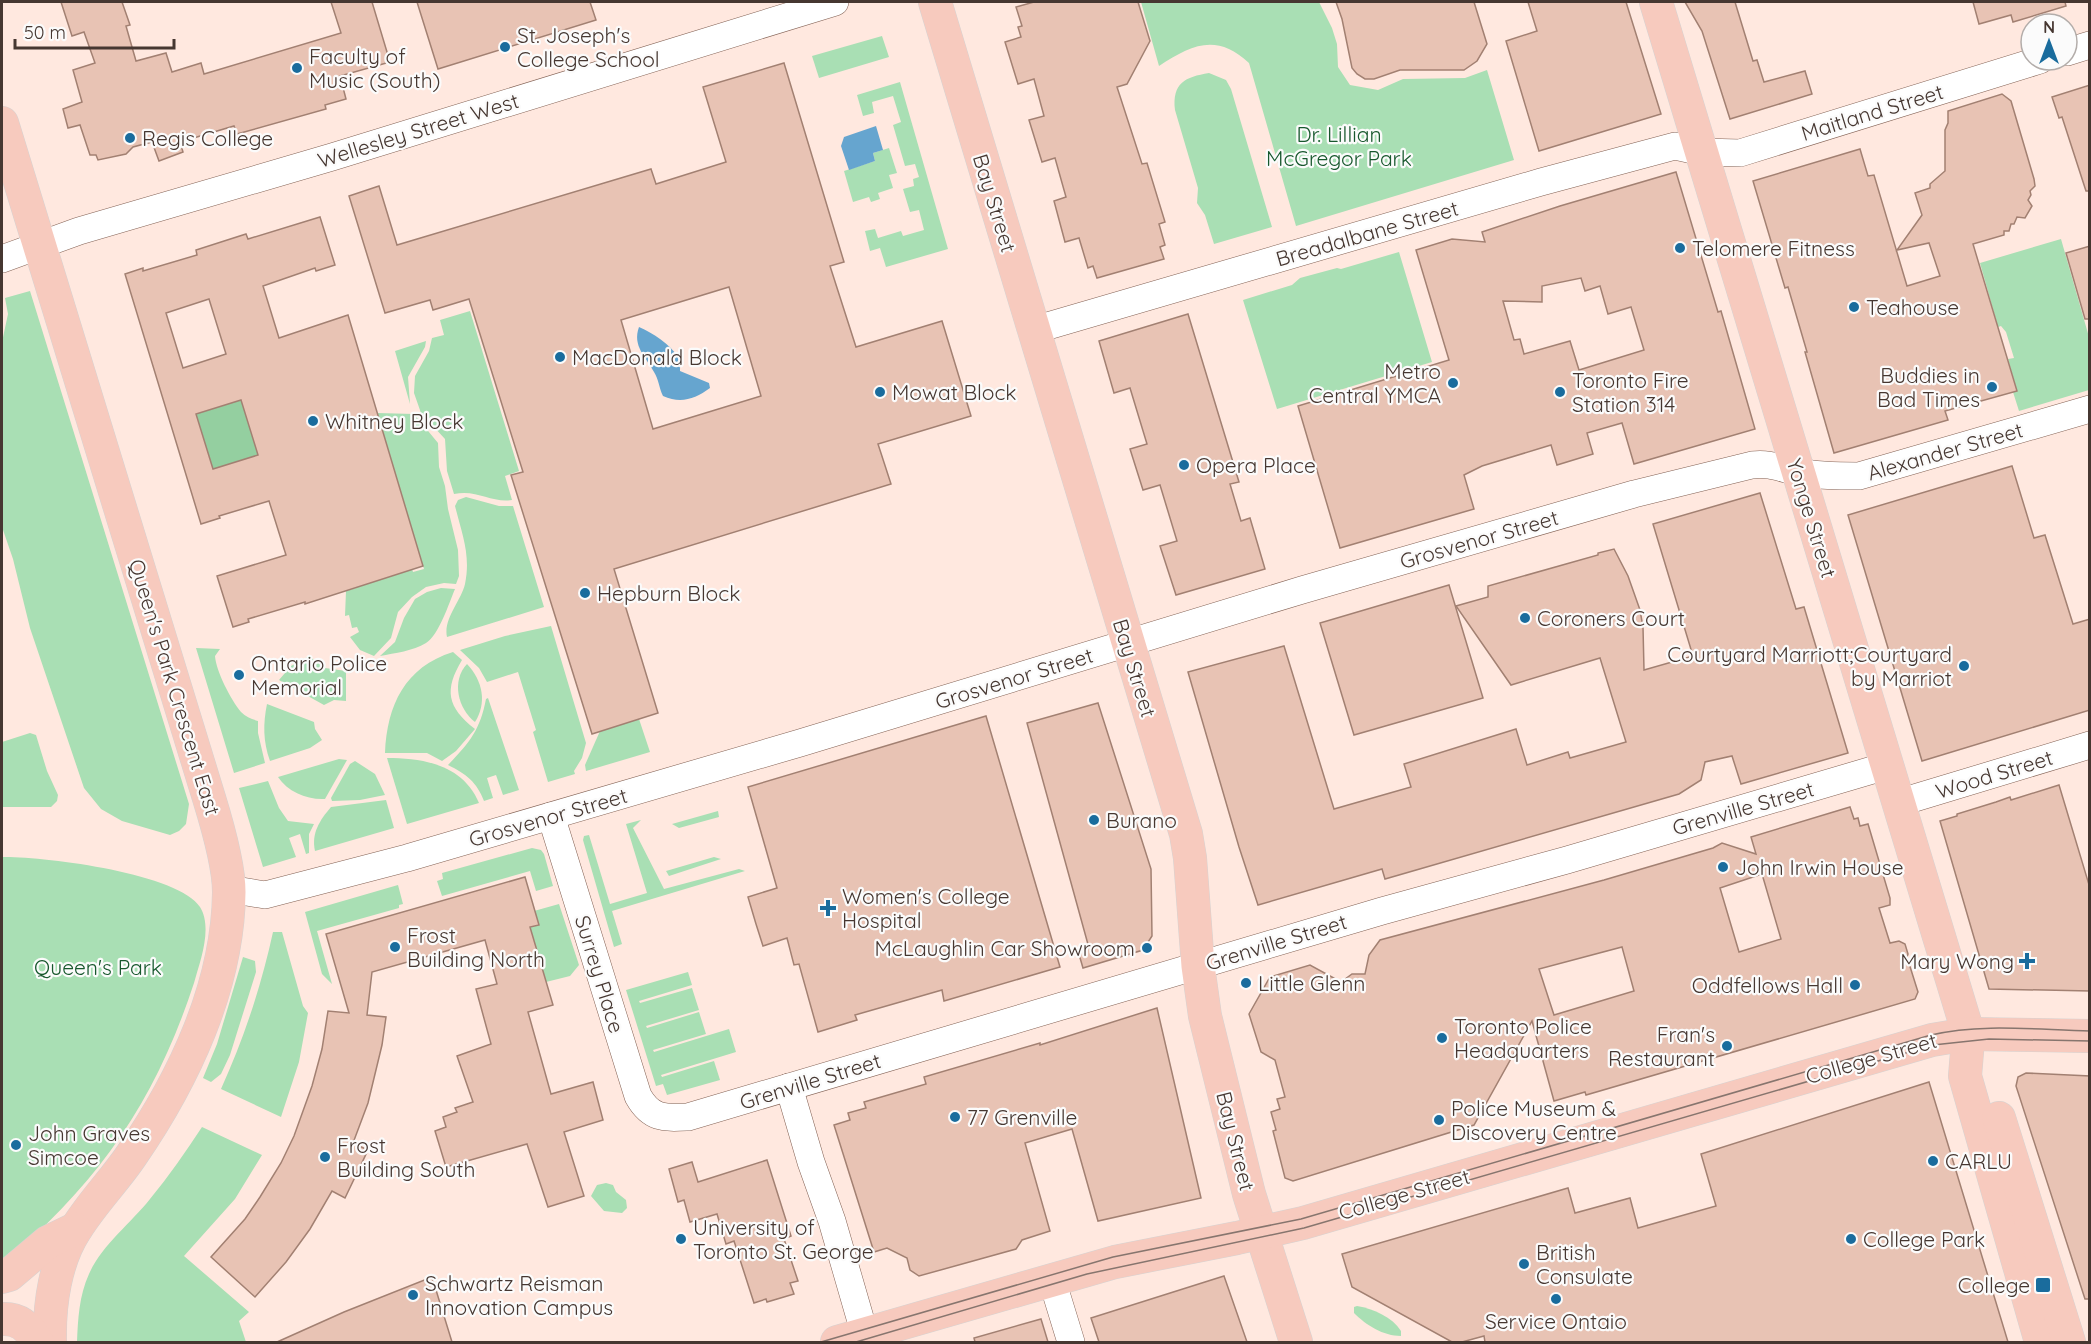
<svg xmlns="http://www.w3.org/2000/svg" width="2091" height="1344" font-family="Quicksand,sans-serif">
<style>
.green{fill:#a9dfb4}
.forest{fill:#94cfa0}
.water{fill:#66a5cf}
.building{fill:#e8c3b4;stroke:#a28072;stroke-width:1.5;fill-rule:evenodd}
.lines{fill:none;stroke-linecap:round;stroke-linejoin:round}
.minor-casing{stroke:#846356;stroke-width:28}
.major-casing{stroke:#d6d3d2;stroke-width:34}
.minor{stroke:#fff;stroke-width:27}
.major{stroke:#f7cabe;stroke-width:33}
.tram{stroke:#87756e;stroke-width:1.5}
.poi-dot{fill:#1a6c9d;stroke:#fbfbfb;stroke-width:2}
.labels{text-anchor:middle;dominant-baseline:central;stroke-width:4.5;stroke-linejoin:round;paint-order:stroke}
.poi-label{font-size:21px;fill:#463731;stroke:#fbfbfb;text-anchor:start}
.street-label{font-size:21px;fill:#463731;stroke:#fbfbfb}
.park-label{font-size:21px;fill:#17582d;stroke:#fbfbfb}
</style>
<rect width="100%" height="100%" fill="#ffe8df"/>
<!-- green -->
<g class="green">
<path d="M1141 2H1319L1332 28 1337 44 1338 67 1350 85 1378 90 1403 79 1465 78 1487 70 1514 160 1296 226 1249 63C1217 33 1192 44 1159 66Z"/>
<polygon points="882,36 889,57 819,78 812,56"/>
<path d="M1209 73 1226 80 1231 89 1272 227 1214 244 1205 215 1197 203 1198 188 1175 110C1172 83 1185 77 1209 73Z"/>
<polygon points="900,82 948,249 886,267 880,248 870,251 865,231 875,229 878,238 901,231 903,236 924,230 919,210 910,212 903,189 914,186 913,179 919,177 915,164 905,166 893,125 901,122 893,96 872,102 874,113 863,116 857,95"/>
<polygon points="889,148 897,173 889,175 893,188 878,193 880,199 871,202 869,197 853,202 844,171 875,161 873,153"/>
<polygon points="2061,239 2089,337 2089,390 2019,411 2013,392 2017,391 2008,359 2014,358 2006,332 2001,326 1998,327 1980,263"/>
<polygon points="1399,252 1432,362 1277,409 1243,300 1292,285 1300,278 1337,268 1341,269"/>
<polygon points="30,291 189,804 186,824 179,831 170,835 122,821 101,809 84,788 30,628 13,559 2,527 2,342 8,314 5,298"/>
<path d="M470 311 519 471 505 476 512 500C491 503 477 489 454 494L447 471 445 439 421 413 414 393 415 376 429 351 432 338 444 335 440 320Z"/>
<polygon points="426,341 425,347 408,377 410,404 395,351"/>
<polygon points="377,413 414,414 438,443 439,467 445,486 448,509 458,550 459,576 456,584 444,583 426,587 412,597 398,612 391,638 374,656 360,650 350,637 359,632 357,627 352,628 349,615 345,616 346,591 356,588 355,586 412,569 413,572 424,569"/>
<path d="M466 497 499 506H513L544 607 447 637C443 619 461 601 465 584 471 555 462 534 455 506L458 500Z"/>
<path d="M441 588 455 589C449 603 439 635 426 643 413 651 395 653 380 656L395 642 404 618 415 599 427 592Z"/>
<polygon points="551,626 586,743 582,758 574,771 575,774 548,782 533,732 536,730 518,672 487,682 479,668 460,650 505,636"/>
<path d="M196 648 220 649 215 656C216 671 231 700 241 712 246 717 252 719 258 721V733L265 763 234 773Z"/>
<path d="M453 652 462 660C444 690 447 707 475 729L456 751 442 761 427 753H385C387 705 405 667 453 652Z"/>
<polygon points="309,656 325,668 346,671 346,701 334,700 324,705 279,680 291,666"/>
<path d="M467 664C483 681 487 703 475 722 458 709 451 681 467 664Z"/>
<path d="M488 698 519 790 503 795 496 775 487 778 493 798 484 801C477 782 466 774 448 765 470 742 480 730 486 699Z"/>
<path d="M267 704 314 722 315 729 322 740 310 748 270 761C263 741 263 724 267 704Z"/>
<polygon points="639,719 650,752 586,771 585,765 600,731"/>
<polygon points="30,733 36,735 47,771 58,795 57,801 51,807 2,807 2,742"/>
<path d="M387 758C424 758 463 765 479 803L407 824Z"/>
<path d="M339 759 347 760 325 799C307 800 288 792 278 777Z"/>
<polygon points="355,761 375,774 385,795 360,800 332,801 331,798 350,764"/>
<polygon points="268,781 279,808 288,821 314,824 309,834 309,853 306,854 300,834 289,838 296,857 263,867 239,788"/>
<path d="M386 800 394 828 315 851C311 833 320 820 331 807Z"/>
<polygon points="718,811 719,817 679,828 672,824"/>
<polygon points="641,820 633,828 664,889 739,869 745,871 612,911 622,944 614,947 583,840 584,836 589,835 610,904 647,893 626,824"/>
<polygon points="532,848 541,850 544,854 553,886 536,891 530,871 442,896 437,881 443,879 442,873"/>
<path d="M2 857C41 856 179 873 200 907 213 928 200 961 194 983 155 1102 98 1184 2 1264Z"/>
<polygon points="714,857 721,859 669,876 666,871"/>
<polygon points="398,885 403,904 399,905 399,908 317,931 332,984 322,974 305,912"/>
<polygon points="559,904 579,965 570,976 546,982 530,927 538,925 534,911"/>
<path d="M273 932H282L303 1006 308 1013 299 1062 281 1117 221 1089C244 1038 261 987 273 932Z"/>
<polygon points="243,957 255,961 256,972 230,1055 221,1074 211,1082 203,1078 217,1044"/>
<polygon points="688,972 692,985 639,1001 640,1003 692,988 699,1010 646,1026 647,1028 699,1012 706,1034 653,1050 654,1052 729,1029 736,1052 661,1075 662,1077 714,1061 720,1080 667,1095 663,1084 656,1086 626,990"/>
<path d="M202 1127 262 1155 235 1199 184 1256 249 1312 239 1321 246 1342H77C78 1319 79 1296 89 1274 102 1245 131 1223 150 1199 169 1176 186 1151 202 1127Z"/>
<polygon points="606,1183 613,1185 616,1192 626,1200 627,1208 622,1213 604,1211 591,1196 597,1185"/>
<path d="M1357 1306C1374 1309 1392 1317 1401 1331V1336C1383 1336 1366 1325 1354 1313V1307Z"/>
</g>
<!-- forest -->
<polygon class="forest" points="241,400 258,455 213,469 196,414"/>
<!-- water -->
<g class="water">
<polygon points="876,126 883,150 873,153 875,161 849,170 841,146 844,137"/>
<path d="M639 327C653 333 670 344 678 357 681 362 680 367 680 371L709 383 710 388C695 399 681 404 663 396 659 388 659 380 654 372 646 357 632 346 639 327Z"/>
</g>
<!-- building -->
<g class="building">
<polygon points="61,2 122,2 130,25 126,26 136,61 166,53 172,72 201,63 204,74 341,33 331,2 372,2 390,62 340,76 346,99 325,105 326,109 237,134 234,126 180,142 183,152 159,161 152,142 133,147 126,154 98,160 96,155 90,155 80,125 68,128 63,109 82,102 73,70 95,63 84,32 72,36"/>
<polygon points="417,2 590,2 596,20 438,69"/>
<polygon points="1034,2 1138,2 1150,41 1127,84 1117,87 1142,164 1147,163 1165,222 1159,224 1165,245 1160,247 1164,259 1097,278 1093,266 1088,268 1079,238 1065,242 1054,201 1066,197 1055,158 1042,162 1029,120 1044,116 1034,79 1018,84 1005,42 1021,37 1018,27 1022,26 1016,7"/>
<polygon points="1336,2 1474,2 1487,44 1477,61 1464,70 1400,70 1374,79 1365,79 1357,74 1352,68 1342,19"/>
<polygon points="1528,2 1626,2 1661,114 1539,151 1506,41 1537,31"/>
<polygon points="1685,2 1735,2 1753,61 1757,60 1764,82 1805,71 1812,94 1730,119 1702,31"/>
<polygon points="1973,2 2065,2 2066,6 2013,22 2011,15 1979,24"/>
<path d="M784 63 844 262 830 266 856 347 942 321 971 416 878 444 891 484 614 569 658 713 592 734 511 475 523 472 469 299 433 310 430 300 385 313 349 196 379 186 397 245 651 169 656 184 726 162 703 87ZM729 287 761 396 653 429 621 320Z"/>
<polygon points="2090,85 2090,191 2086,191 2062,117 2059,118 2052,97"/>
<polygon points="2002,94 2011,101 2034,179 2035,186 2030,191 2031,195 2028,200 2032,206 2025,218 2017,217 2014,224 2011,224 2009,231 2004,231 2004,235 1973,244 2017,391 1945,411 1948,420 1834,453 1805,352 1807,352 1788,287 1785,288 1753,181 1860,149 1868,176 1874,175 1907,286 1940,276 1929,243 1897,250 1922,215 1915,193 1930,188 1930,184 1945,171 1945,130 1948,123 1948,111"/>
<path d="M1676 172 1718 312 1721 311 1755 429 1634 464 1622 423 1587 433 1593 454 1557 465 1551 445 1482 466 1464 475 1474 509 1340 548 1298 406 1449 360 1416 250 1452 239 1485 242 1482 232 1560 206ZM1581 278 1585 291 1600 286 1608 314 1631 307 1644 350 1579 370 1570 341 1524 354 1520 339 1514 340 1503 301 1542 302V286Z"/>
<path d="M320 217 335 265 316 271 315 268 263 286 279 338 348 315 423 566 305 604V602L248 619 249 622 233 627 217 576 286 555 269 501 219 516 220 518 201 524 125 274 143 268V271L197 255 196 250 246 234 248 239ZM209 299 226 354 183 368 166 313ZM241 400 258 455 213 469 196 414Z"/>
<polygon points="2090,246 2090,319 2085,319 2066,253"/>
<polygon points="1188,314 1239,482 1230,484 1241,521 1250,518 1265,569 1176,595 1160,546 1177,541 1160,485 1143,490 1130,449 1147,444 1130,388 1114,393 1099,341"/>
<polygon points="2012,466 2034,538 2045,535 2073,624 2090,619 2090,710 1922,761 1848,515"/>
<polygon points="1760,493 1796,609 1804,607 1848,753 1741,784 1732,756 1705,762 1701,780 1679,794 1385,879 1382,869 1258,905 1239,847 1188,672 1284,646 1334,809 1411,787 1404,764 1516,729 1527,765 1568,752 1570,758 1626,742 1600,658 1511,685 1456,606 1488,597 1488,586 1598,555 1598,553 1614,549 1628,576 1640,610 1643,627 1644,670 1693,656 1653,524"/>
<polygon points="1449,585 1483,698 1354,735 1320,623"/>
<polygon points="1098,703 1151,869 1152,936 1143,950 1083,968 1078,951 1089,948 1027,723"/>
<polygon points="986,716 1060,967 944,1001 942,990 855,1015 857,1020 818,1032 799,964 794,965 787,938 763,946 756,924 748,897 777,888 748,787"/>
<polygon points="2059,785 2090,888 2090,991 1989,989 1940,821 1957,816 1957,814 1996,802 2010,797 2011,800"/>
<path d="M1850 807 1854 819 1858 818 1860 826 1868 824 1890 898V905L1879 908 1890 943 1899 941 1905 944 1908 954 1907 957 1918 992 1915 999 1586 1095 1585 1092 1554 1101 1532 1021 1474 1125 1293 1181 1285 1178 1273 1131 1276 1130 1271 1112 1280 1109 1277 1099 1285 1097 1275 1060 1261 1052 1249 1014 1270 977 1310 965 1341 982 1352 974H1365L1369 955 1380 940 1604 880 1713 848 1722 843 1756 854 1751 837ZM1762 874 1781 939 1739 952 1720 888ZM1622 947 1634 991 1554 1015 1539 969Z"/>
<polygon points="525,877 539,925 530,927 553,1005 528,1012 551,1094 593,1082 603,1120 564,1132 584,1196 548,1207 527,1144 446,1167 435,1131 446,1127 443,1117 457,1112 455,1108 473,1102 457,1056 491,1044 476,989 497,984 485,940 372,972 367,1015 386,1017 382,1045 368,1103 353,1143 368,1150 345,1198 332,1191 310,1229 286,1262 255,1297 211,1257 245,1219 260,1197 281,1163 294,1136 312,1086 322,1049 328,1011 349,1013 326,934"/>
<polygon points="1157,1008 1201,1198 1098,1221 1072,1129 1025,1143 1050,1231 1022,1240 1016,1249 919,1276 910,1270 907,1258 887,1248 874,1252 834,1125 850,1120 848,1113 866,1108 864,1102 926,1084 924,1077 1040,1043 1040,1045"/>
<polygon points="2026,1073 2090,1076 2090,1299 2085,1299 2016,1086 2018,1077"/>
<polygon points="1929,1082 2008,1342 1485,1342 1484,1336 1462,1342 1452,1342 1352,1287 1342,1254 1568,1188 1575,1213 1630,1198 1638,1228 1716,1206 1701,1154"/>
<polygon points="767,1160 791,1236 784,1239 798,1281 790,1283 794,1294 767,1302 766,1299 754,1303 734,1241 726,1244 717,1214 690,1222 684,1200 678,1202 669,1169 692,1162 698,1182"/>
<polygon points="1224,1276 1247,1342 1099,1342 1091,1318"/>
<polygon points="432,1277 452,1342 277,1342 344,1312"/>
<polygon points="1041,1319 1048,1342 975,1342 974,1338"/>
</g>
<g class="lines">
<!-- minor casing -->
<g class="minor-casing">
<g id="minor">
<polyline points="2067,52 2090,45"/>
<polyline points="2,259 79,231 332,157 835,2"/>
<polyline points="1034,330 1541,182 1675,146 1702,152 1740,153 2040,60"/>
<polyline points="1898,803 2090,745"/>
<path d="M551 816 638 1096C651 1119 664 1118 688 1117L1382 911 1567 860 1886 766"/>
<path d="M229 889 265 895 407 858 800 743 1302 590 1634 494 1752 465C1770 463 1780 468 1798 472 1818 476 1838 476 1859 476L2090 409"/>
<polyline points="789,1087 811,1162 832,1221 867,1342"/>
<polyline points="1052,1280 1071,1342"/>
</g>
</g>
<!-- major casing -->
<g class="major-casing">
<g id="major">
<polyline points="935,2 1186,834 1190,858 1198,966 1205,1016 1249,1194 1296,1342"/>
<polyline points="1656,2 1967,1029 1968,1040 1965,1076 2041,1342"/>
<path d="M2 123 209 798C217 824 229 865 229 892 228 986 184 1079 131 1156 114 1181 92 1203 76 1229 55 1261 49 1305 50 1342"/>
<polyline points="1999,1118 2069,1342"/>
<polyline points="2,1277 9,1275 48,1242 75,1229"/>
<path d="M2 1319C19 1318 29 1327 37 1342"/>
<polyline points="837,1342 1115,1262 1237,1238 1303,1223 1932,1040 1968,1034 2090,1036"/>
</g>
</g>
<!-- minor -->
<use href="#minor" class="minor"/>
<!-- major -->
<use href="#major" class="major"/>
<!-- tram -->
<g class="tram">
<path d="M821 1342 1113 1257 1301 1219 1931 1035C1982 1023 2037 1030 2090 1031"/>
<polyline points="856,1342 1087,1274 1304,1228 1933,1045 1989,1039 2090,1041"/>
</g>
</g>
<!-- markers -->
<g class="poi-dot">
<circle cx="505" cy="47" r="6"/>
<circle cx="297" cy="68" r="6"/>
<circle cx="130" cy="138" r="6"/>
<circle cx="1680" cy="248" r="6"/>
<circle cx="1854" cy="307" r="6"/>
<circle cx="560" cy="357" r="6"/>
<circle cx="1453" cy="383" r="6"/>
<circle cx="1992" cy="387" r="6"/>
<circle cx="880" cy="392" r="6"/>
<circle cx="1560" cy="392" r="6"/>
<circle cx="313" cy="421" r="6"/>
<circle cx="1184" cy="465" r="6"/>
<circle cx="585" cy="593" r="6"/>
<circle cx="1525" cy="618" r="6"/>
<circle cx="1964" cy="666" r="6"/>
<circle cx="239" cy="675" r="6"/>
<circle cx="1094" cy="820" r="6"/>
<circle cx="1723" cy="867" r="6"/>
<path d="M825 899h6v6h6v6h-6v6h-6v-6h-6v-6h6z"/>
<circle cx="395" cy="947" r="6"/>
<circle cx="1147" cy="948" r="6"/>
<path d="M2024 952h6v6h6v6h-6v6h-6v-6h-6v-6h6z"/>
<circle cx="1246" cy="983" r="6"/>
<circle cx="1855" cy="985" r="6"/>
<circle cx="1442" cy="1038" r="6"/>
<circle cx="1727" cy="1046" r="6"/>
<circle cx="955" cy="1117" r="6"/>
<circle cx="1439" cy="1120" r="6"/>
<circle cx="16" cy="1145" r="6"/>
<circle cx="325" cy="1157" r="6"/>
<circle cx="1933" cy="1161" r="6"/>
<circle cx="681" cy="1239" r="6"/>
<circle cx="1851" cy="1239" r="6"/>
<circle cx="1524" cy="1264" r="6"/>
<rect x="2035" y="1277" width="16" height="16" rx="3"/>
<circle cx="413" cy="1295" r="6"/>
<circle cx="1556" cy="1299" r="6"/>
</g>
<g class="labels">
<!-- poi labels -->
<g class="poi-label">
<text x="517" y="35">St. Joseph's<tspan x="517" dy="24">College School</tspan></text>
<text x="309" y="56">Faculty of<tspan x="309" dy="24">Music (South)</tspan></text>
<text x="142" y="138">Regis College</text>
<text x="1692" y="248">Telomere Fitness</text>
<text x="1866" y="307">Teahouse</text>
<text x="572" y="357">MacDonald Block</text>
<text x="1441" y="371" text-anchor="end">Metro<tspan x="1441" dy="24">Central YMCA</tspan></text>
<text x="1980" y="375" text-anchor="end">Buddies in<tspan x="1980" dy="24">Bad Times</tspan></text>
<text x="1572" y="380">Toronto Fire<tspan x="1572" dy="24">Station 314</tspan></text>
<text x="892" y="392">Mowat Block</text>
<text x="325" y="421">Whitney Block</text>
<text x="1196" y="465">Opera Place</text>
<text x="597" y="593">Hepburn Block</text>
<text x="1537" y="618">Coroners Court</text>
<text x="1952" y="654" text-anchor="end">Courtyard Marriott;Courtyard<tspan x="1952" dy="24">by Marriot</tspan></text>
<text x="251" y="663">Ontario Police<tspan x="251" dy="24">Memorial</tspan></text>
<text x="1106" y="820">Burano</text>
<text x="1735" y="867">John Irwin House</text>
<text x="842" y="896">Women's College<tspan x="842" dy="24">Hospital</tspan></text>
<text x="407" y="935">Frost<tspan x="407" dy="24">Building North</tspan></text>
<text x="1135" y="948" text-anchor="end">McLaughlin Car Showroom</text>
<text x="2014" y="961" text-anchor="end">Mary Wong</text>
<text x="1258" y="983">Little Glenn</text>
<text x="1843" y="985" text-anchor="end">Oddfellows Hall</text>
<text x="1454" y="1026">Toronto Police<tspan x="1454" dy="24">Headquarters</tspan></text>
<text x="1715" y="1034" text-anchor="end">Fran's<tspan x="1715" dy="24">Restaurant</tspan></text>
<text x="1451" y="1108">Police Museum &amp;<tspan x="1451" dy="24">Discovery Centre</tspan></text>
<text x="967" y="1117">77 Grenville</text>
<text x="28" y="1133">John Graves<tspan x="28" dy="24">Simcoe</tspan></text>
<text x="337" y="1145">Frost<tspan x="337" dy="24">Building South</tspan></text>
<text x="1945" y="1161">CARLU</text>
<text x="693" y="1227">University of<tspan x="693" dy="24">Toronto St. George</tspan></text>
<text x="1863" y="1239">College Park</text>
<text x="1536" y="1252">British<tspan x="1536" dy="24">Consulate</tspan></text>
<text x="425" y="1283">Schwartz Reisman<tspan x="425" dy="24">Innovation Campus</tspan></text>
<text x="2030" y="1285" text-anchor="end">College</text>
<text x="1556" y="1321" text-anchor="middle">Service Ontaio</text>
</g>
<!-- street labels -->
<g class="street-label">
<text transform="translate(1872 112) rotate(-17)">Maitland Street</text>
<text transform="translate(418 130) rotate(-17)">Wellesley Street West</text>
<text transform="translate(995 203) rotate(73)">Bay Street</text>
<text transform="translate(1367 233) rotate(-16)">Breadalbane Street</text>
<text transform="translate(1945 451) rotate(-16)">Alexander Street</text>
<text transform="translate(1812 518) rotate(73)">Yonge Street</text>
<text transform="translate(1479 539) rotate(-16)">Grosvenor Street</text>
<text transform="translate(1135 668) rotate(73)">Bay Street</text>
<text transform="translate(1014 678) rotate(-17)">Grosvenor Street</text>
<text transform="translate(175 687) rotate(73)">Queen's Park Crescent East</text>
<text transform="translate(1994 774) rotate(-17)">Wood Street</text>
<text transform="translate(1743 808) rotate(-16)">Grenville Street</text>
<text transform="translate(548 817) rotate(-16)">Grosvenor Street</text>
<text transform="translate(1276 942) rotate(-17)">Grenville Street</text>
<text transform="translate(600 974) rotate(73)">Surrey Place</text>
<text transform="translate(1871 1058) rotate(-16)">College Street</text>
<text transform="translate(810 1081) rotate(-17)">Grenville Street</text>
<text transform="translate(1236 1141) rotate(76)">Bay Street</text>
<text transform="translate(1404 1194) rotate(-16)">College Street</text>
</g>
<!-- park labels -->
<g class="park-label">
<text x="1339" y="134">Dr. Lillian<tspan x="1339" dy="24">McGregor Park</tspan></text>
<text x="98" y="967">Queen's Park</text>
</g>
</g>
<!-- border -->
<rect width="2091" height="1344" fill="none" stroke="#463731" stroke-width="6"/>
<!-- north arrow -->
<g transform="translate(2049 42)"><circle r="28" fill="#fbfbfb" stroke="#b3adaa" stroke-width="1.5"/>
<path d="M0-4.5L10 22L0 15L-10 22Z" fill="#1a6c9d"/>
<text y="-9" font-size="16" font-weight="bold" text-anchor="middle" fill="#463731">N</text>
</g>
<!-- scale -->
<path d="M15 39v9h159v-9" fill="none" stroke="#463731" stroke-width="3"/>
<text x="24" y="39" font-size="18" fill="#463731" stroke="#fbfbfb" stroke-width="4.5" paint-order="stroke">50 m</text>
</svg>
